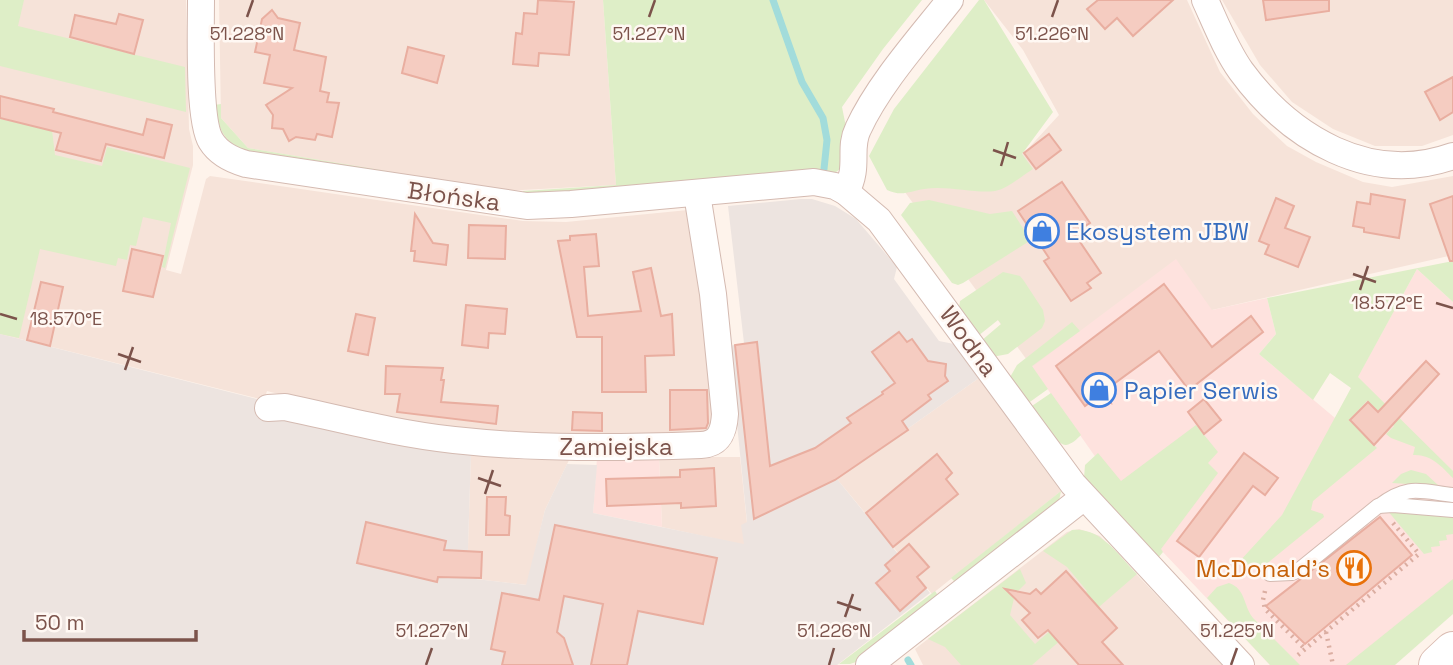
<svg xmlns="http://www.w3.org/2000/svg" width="1453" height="665" font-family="'Space Grotesk',sans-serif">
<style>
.residential{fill:#f6e3d9}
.commercial{fill:#fee2de}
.industrial{fill:#ede4e0}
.green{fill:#deeec7}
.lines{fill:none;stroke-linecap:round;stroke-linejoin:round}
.stream{stroke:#a2dcdb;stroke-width:7}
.building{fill:#f5ccc1;stroke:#e9aea0;stroke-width:2}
.lane-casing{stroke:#d4bab1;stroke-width:16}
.street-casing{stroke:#d4bab1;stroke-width:28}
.secondary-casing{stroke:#dabbb1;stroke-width:40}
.path{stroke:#dbaea2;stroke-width:4.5;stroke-dasharray:2 5;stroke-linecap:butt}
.lane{stroke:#fff;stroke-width:14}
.street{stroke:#fff;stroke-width:26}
.secondary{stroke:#fff;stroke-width:38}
.ticks{fill:none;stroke:#7c534b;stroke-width:2.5}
.labels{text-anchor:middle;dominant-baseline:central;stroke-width:5;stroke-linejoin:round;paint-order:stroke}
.street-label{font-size:24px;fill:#7c534b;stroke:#fff8f3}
.shop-label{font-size:24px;fill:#366cbe;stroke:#fff8f3;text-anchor:start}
.food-label{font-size:24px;fill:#c56008;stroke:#fff8f3;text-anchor:end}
.ticks-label{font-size:18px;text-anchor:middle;fill:#7c534b;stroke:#fff8f3;stroke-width:5;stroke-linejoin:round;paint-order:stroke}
</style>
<rect width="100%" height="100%" fill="#fef3eb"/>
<!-- residential -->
<g class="residential">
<polygon points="0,0 186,0 189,129 193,146 193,165 166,270 181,274 206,179 210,176 523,221 566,222 688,210 711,332 716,431 601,439 464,431 306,401 267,391 264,400 0,334"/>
<polygon points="219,0 603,0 616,185 505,191 248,148 221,118"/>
<polygon points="984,0 1187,0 1220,72 1253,114 1287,146 1316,162 1363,182 1392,187 1453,176 1453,255 1212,310 1032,367 886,166 1024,153 1059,115 1023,50"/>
<polygon points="1222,0 1453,0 1453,135 1422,146 1375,146 1333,129 1292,102 1260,65"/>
<polygon points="979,378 1061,491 932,594 837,479"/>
<polygon points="471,453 570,458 545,510 527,585 467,578"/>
<polygon points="659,457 740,457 747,523 744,545 662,527"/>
<polygon points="1079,529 1100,536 1223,665 923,665 915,649 1067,532"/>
</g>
<!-- commercial -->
<g class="commercial">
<polygon points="1176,259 1212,310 1267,298 1276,334 1259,354 1335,418 1417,269 1453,302 1453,596 1354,665 1270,665 1161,550 1032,367"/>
<polygon points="659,457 662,527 593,513 597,458"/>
</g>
<!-- industrial -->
<polygon class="industrial" points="801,199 812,199 835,206 856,219 897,267 894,279 939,341 954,344 979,378 837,479 930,593 837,665 0,665 0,334 471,453 467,578 526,585 545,510 567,464 597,465 593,513 744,544 741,525 747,522 729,346 744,343 728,206"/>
<!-- green -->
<g class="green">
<polygon points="0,0 24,0 18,26 185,67 186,112 0,66"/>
<polygon points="603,0 922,0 883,49 842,107 846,127 840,169 836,172 595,192 523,194 523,191 616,185"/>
<path d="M979 0H984L1053 112 1022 154 1033 169C1023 175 1007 189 995 191 976 194 947 185 924 189 910 191 902 197 887 190L869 156 894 109Z"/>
<path d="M221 104V118L248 148 470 185 250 153C223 141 220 133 214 105Z"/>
<polygon points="0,119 52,130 55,155 102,166 107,147 190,168 165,268 162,267 171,223 143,217 136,246 130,245 127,260 118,258 116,266 40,249 19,338 0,334"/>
<polygon points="929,200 990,214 1012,211 1026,233 1024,236 1028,242 963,283 958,285 952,283 901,215 910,203"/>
<path d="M1453 261V302L1417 269 1358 377 1453 471V478C1441 466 1431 454 1413 455L1415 447 1391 438 1386 434 1394 426 1367 401 1349 420 1377 448 1313 501 1311 510 1323 514 1324 517 1264 566 1257 567 1238 563 1282 515 1351 388 1330 373 1313 400 1259 354 1276 334 1267 298Z"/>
<polygon points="1003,272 1020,276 1024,281 1043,310 1045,321 1042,328 1008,354 992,357 981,341 1001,324 998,320 978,336 959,308 960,301"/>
<polygon points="1072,322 1080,331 1032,366 1048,389 1027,404 1009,379 1017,365"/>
<path d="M1051 393 1081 435C1077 439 1072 444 1066 445 1056 445 1036 417 1029 408Z"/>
<polygon points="1196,425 1218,452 1208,463 1218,473 1161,549 1163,552 1158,558 1084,478 1085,465 1098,453 1121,481"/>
<polygon points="1411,470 1426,474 1439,486 1392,483 1401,474"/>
<polygon points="1061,491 1059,501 956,583 951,578"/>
<polygon points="1387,510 1453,516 1453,534 1446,535 1447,540 1439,541 1440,546 1431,547 1432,552 1424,554"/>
<path d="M1072 530C1101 527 1118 555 1137 574L1032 665H961L945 647 928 639 1020 569 1026 583 1015 594 1010 615 1035 644 1072 612 1069 607 1087 591 1067 567 1043 551Z"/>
<polygon points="1453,579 1453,614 1395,665 1346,665"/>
<path d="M1229 583C1246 589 1243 605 1253 618L1300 665H1270L1207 598 1217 587Z"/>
<polygon points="935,591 939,597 856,662 850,664 839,664"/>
</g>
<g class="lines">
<!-- stream -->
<g class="stream">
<polyline points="773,0 802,82 823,118 827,140 824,169"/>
<polyline points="908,660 911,665"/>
</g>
</g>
<!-- building -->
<g class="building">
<polygon points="538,0 574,2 569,55 539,53 538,66 513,64 516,33 522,34 524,13 537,14"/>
<polygon points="1098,0 1173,0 1133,36 1117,18 1105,29 1087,9"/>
<polygon points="1263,0 1329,0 1329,11 1266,20"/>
<polygon points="272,10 278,18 300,23 294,50 326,57 320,91 329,93 327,102 339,103 332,137 317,134 315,140 296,137 289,141 283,129 272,128 273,115 266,105 292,88 264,83 270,55 255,52 262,19"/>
<polygon points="119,14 143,20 134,54 70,37 75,15 116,24"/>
<polygon points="408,47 444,56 437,83 402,73"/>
<polygon points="1453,77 1453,112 1440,120 1425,92"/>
<polygon points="0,96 54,109 53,112 143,135 147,119 172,125 164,158 106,144 101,161 56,150 61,133 0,118"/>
<polygon points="1049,134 1061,150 1036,169 1024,153"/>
<polygon points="1062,182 1090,223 1074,233 1101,273 1087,283 1091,288 1071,301 1044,261 1049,258 1018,211"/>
<polygon points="1371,194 1405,200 1399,238 1364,232 1364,228 1353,226 1357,202 1370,204"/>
<polygon points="1453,196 1453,261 1450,261 1430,204"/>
<polygon points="1276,198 1294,206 1285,228 1310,237 1298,267 1265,254 1269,245 1259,241"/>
<polygon points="415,214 433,243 448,245 446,265 414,261 415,251 411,251"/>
<polygon points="469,225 506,226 505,259 468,258"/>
<polygon points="596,234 599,266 584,267 588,316 641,311 633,272 651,268 661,316 672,314 674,355 645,356 646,392 602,392 602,337 577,337 558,241 570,240 570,236"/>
<polygon points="132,249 163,256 153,297 123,291"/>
<polygon points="41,282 63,287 50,346 27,340"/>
<polygon points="1164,284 1212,347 1251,316 1263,332 1189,390 1159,351 1107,389 1111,403 1097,397 1085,406 1056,366"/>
<polygon points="466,305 507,309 505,334 489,333 488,348 462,345"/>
<polygon points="356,314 375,318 368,355 348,351"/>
<polygon points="899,332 907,342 912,339 928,361 946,364 945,376 948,381 928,395 931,399 902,421 908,430 835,480 754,519 735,345 757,342 770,466 815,448 851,423 847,418 883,394 882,392 895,383 872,352"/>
<polygon points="1426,361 1439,374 1374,445 1350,420 1368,402 1378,412"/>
<polygon points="386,366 443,368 441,380 444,380 441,402 498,406 496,424 397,412 400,394 385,394"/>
<polygon points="670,390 707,390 708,423 706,428 670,430"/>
<polygon points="1204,399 1221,420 1204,434 1188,412"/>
<polygon points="573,412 602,413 602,431 572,430"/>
<polygon points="1244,453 1278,478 1265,495 1253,486 1199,557 1177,541"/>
<polygon points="937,454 952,473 946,479 958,494 893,547 866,513"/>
<polygon points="714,468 716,506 681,508 681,503 607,506 606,479 680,477 680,470"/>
<polygon points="487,497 506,497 505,515 510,516 509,535 486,535"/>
<polygon points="1380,517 1412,555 1305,644 1266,606"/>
<polygon points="366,522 446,541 444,550 482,552 481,578 438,577 437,582 357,563"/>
<polygon points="555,525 717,558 703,624 638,611 627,665 591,665 603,604 564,596 557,632 564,638 573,665 502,665 505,652 491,649 502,593 539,600"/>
<polygon points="909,544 929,567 917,577 926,588 900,611 876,583 890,571 885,565"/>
<polygon points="1066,571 1117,628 1102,642 1123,665 1079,665 1048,630 1038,638 1022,620 1030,613 1005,589 1030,594 1036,589 1041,594"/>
</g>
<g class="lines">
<!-- lane casing -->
<g class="lane-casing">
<g id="lane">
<path d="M1379 506C1408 484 1419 491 1453 495"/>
<polyline points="1270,574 1292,573 1299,570 1378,506 1393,505 1453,510"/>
</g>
</g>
<!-- street casing -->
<g class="street-casing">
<g id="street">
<path d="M201 0C201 29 198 121 211 141 219 154 232 160 246 164L527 206 571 204 814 182 835 186 846 192 879 220 1073 484 1241 665"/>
<path d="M1205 0C1216 24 1226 50 1241 71 1290 138 1370 186 1453 156"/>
<path d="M846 192C860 166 848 149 858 129 878 85 920 38 950 0"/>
<path d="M268 408 285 407C341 419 397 434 454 440 536 449 618 448 701 445 720 444 724 431 725 414L713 294 697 194"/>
<polyline points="869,665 1084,497"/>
</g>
</g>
<!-- secondary casing -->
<g class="secondary-casing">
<polyline id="secondary" points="1438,665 1453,651"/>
</g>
<!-- path -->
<g class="path">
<polyline points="1265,591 1263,600 1265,609 1305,649"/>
<polyline points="1326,632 1333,665"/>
<polyline points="1298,655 1419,554 1393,523"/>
</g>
<!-- lane -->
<use href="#lane" class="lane"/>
<!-- street -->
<use href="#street" class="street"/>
<!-- secondary -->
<use href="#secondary" class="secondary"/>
</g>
<!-- ticks -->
<path class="ticks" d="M247 17 253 0M649 17 655 0M1052 17 1058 0M993 150 1016 158M1001 166 1008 142M1353 274 1376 282M1360 290 1368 266M1436 303 1453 308M0 314 17 319M118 354 141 362M125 370 133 347M478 478 501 486M485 494 493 470M837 602 861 610M845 617 853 594M426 665 432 648M829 665 834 648M1231 665 1237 648"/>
<!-- icons -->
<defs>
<g id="shop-ring" transform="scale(1.75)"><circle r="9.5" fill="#fff8f3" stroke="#3f7fe0" stroke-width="1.5"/><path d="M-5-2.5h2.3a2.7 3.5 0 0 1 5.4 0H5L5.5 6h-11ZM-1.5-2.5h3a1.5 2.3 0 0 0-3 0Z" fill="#3f7fe0"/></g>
<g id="restaurant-ring" transform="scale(1.75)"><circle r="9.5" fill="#fff8f3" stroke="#e8710a" stroke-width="1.5"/><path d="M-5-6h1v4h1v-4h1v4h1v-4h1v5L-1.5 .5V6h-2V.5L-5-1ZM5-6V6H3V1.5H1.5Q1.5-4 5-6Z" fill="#e8710a"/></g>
</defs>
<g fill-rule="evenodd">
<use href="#shop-ring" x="1042" y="231"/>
<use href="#shop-ring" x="1099" y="390"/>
<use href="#restaurant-ring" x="1354" y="568"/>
</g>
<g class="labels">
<!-- street labels -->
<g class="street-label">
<text transform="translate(454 196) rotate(8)">Błońska</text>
<text transform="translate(969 341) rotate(54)">Wodna</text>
<text x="616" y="446">Zamiejska</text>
</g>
<!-- shop labels -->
<g class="shop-label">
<text x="1066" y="231">Ekosystem JBW</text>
<text x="1124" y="390">Papier Serwis</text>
</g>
<!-- food labels -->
<g class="food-label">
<text x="1330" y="568">McDonald's</text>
</g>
</g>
<g class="ticks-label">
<text x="247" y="40">51.228°N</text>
<text x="649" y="40">51.227°N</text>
<text x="1052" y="40">51.226°N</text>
<text x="1387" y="309">18.572°E</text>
<text x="66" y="325">18.570°E</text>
<text x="432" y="637">51.227°N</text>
<text x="834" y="637">51.226°N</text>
<text x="1237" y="637">51.225°N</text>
</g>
<!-- scale -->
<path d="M24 630v10h172v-10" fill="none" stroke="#7c534b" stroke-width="3.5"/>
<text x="35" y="630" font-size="21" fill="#7c534b" stroke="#fff8f3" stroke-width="5" paint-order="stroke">50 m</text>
</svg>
